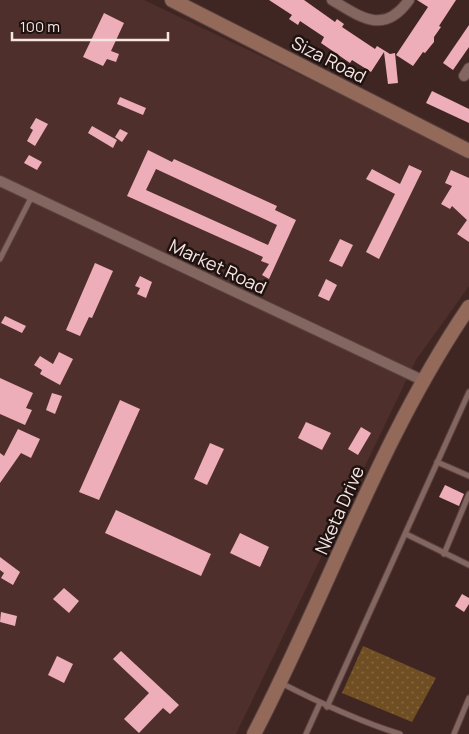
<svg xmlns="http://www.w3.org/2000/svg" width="469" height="734" font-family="Manrope,sans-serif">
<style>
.built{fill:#4f2f2b}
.grass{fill:url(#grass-dots)}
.building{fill:#edaeb9;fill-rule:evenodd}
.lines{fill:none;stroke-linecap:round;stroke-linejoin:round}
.lane-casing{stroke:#58423f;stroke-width:7}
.street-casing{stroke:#58423f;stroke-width:12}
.secondary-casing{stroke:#58423f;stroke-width:16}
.lane{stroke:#846661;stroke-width:5}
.street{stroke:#846661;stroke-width:10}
.secondary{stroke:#936959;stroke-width:14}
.labels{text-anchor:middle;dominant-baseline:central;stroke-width:5;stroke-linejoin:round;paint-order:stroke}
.street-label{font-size:18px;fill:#f7e5e2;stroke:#1f1311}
</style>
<defs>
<pattern id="grass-dots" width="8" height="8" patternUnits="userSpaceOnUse" patternTransform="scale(1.25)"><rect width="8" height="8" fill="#704e23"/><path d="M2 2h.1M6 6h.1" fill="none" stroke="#856743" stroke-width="1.8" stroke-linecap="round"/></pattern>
</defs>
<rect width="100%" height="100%" fill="#402623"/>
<!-- built -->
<polygon class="built" points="0,0 144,0 409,127 469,158 469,286 416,360 236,734 0,734"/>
<!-- grass -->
<polygon class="grass" points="363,646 436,678 412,722 342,693"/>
<!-- building -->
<g class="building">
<polygon points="269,0 304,0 335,22 337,19 344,24 342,27 375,49 377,46 390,54 395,53 398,83 388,84 384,52 371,72 352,60 350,63 321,43 324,37 300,21 298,25 289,19 292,15"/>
<polygon points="417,0 456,0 439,26 441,27 434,37 434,42 425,53 423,52 413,66 396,55 428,7"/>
<polygon points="104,13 124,23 111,51 119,54 116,62 107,59 103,66 83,57"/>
<polygon points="469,25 469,47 453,70 443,63"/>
<polygon points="432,91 469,109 469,123 426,103"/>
<polygon points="120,97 146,108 143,115 117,104"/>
<polygon points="36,118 48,124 35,146 27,141 33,130 30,128"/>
<polygon points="92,126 117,140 113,148 88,133"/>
<polygon points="120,129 128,133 122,142 115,137"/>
<path d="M148 150 172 162 174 159 277 206 275 210 296 220 269 279 262 275 269 264 261 261 263 257 127 196ZM156 169 277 225 268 245 146 190Z"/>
<polygon points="29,155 42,162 37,170 24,163"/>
<polygon points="409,165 422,171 379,259 366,252 395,194 366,179 372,169 400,184"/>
<polygon points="451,170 469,178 469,242 457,234 467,220 452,206 450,209 441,204 452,186 445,183"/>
<polygon points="340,239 353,245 342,267 329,261"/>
<polygon points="95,263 113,271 92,318 89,317 80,336 66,330"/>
<polygon points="140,276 152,282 146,298 137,294 140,288 135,286"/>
<polygon points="326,279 337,285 329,301 318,296"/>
<polygon points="5,316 26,326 22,333 1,323"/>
<polygon points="59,352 73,359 60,385 40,374 42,370 34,365 40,356 53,364"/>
<polygon points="0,378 33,393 26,408 32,410 25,425 0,414"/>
<polygon points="52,393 62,396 55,414 46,410"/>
<polygon points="120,400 140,409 99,500 79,492"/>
<polygon points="306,422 331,433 322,450 298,438"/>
<polygon points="361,427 371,433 358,455 348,449"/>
<polygon points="18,429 40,439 31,458 21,453 0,483 0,453 4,456"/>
<polygon points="210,443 224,449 207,485 194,479"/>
<polygon points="445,485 464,494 459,506 439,497"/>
<polygon points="116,510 211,554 201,576 105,533"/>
<polygon points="240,533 269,547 260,567 230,553"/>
<polygon points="0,557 20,572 13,585 1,578 4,573 0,570"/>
<polygon points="64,588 79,601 69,613 53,599"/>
<polygon points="462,594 469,598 469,604 464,612 455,606"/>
<polygon points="1,612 17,616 15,626 0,622"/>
<polygon points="121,651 179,705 170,714 163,708 139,733 124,719 149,693 113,659"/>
<polygon points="57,656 73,664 64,683 48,675"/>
</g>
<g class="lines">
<!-- lane casing -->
<g class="lane-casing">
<g id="lane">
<polyline points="0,259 32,196"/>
<polyline points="437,462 469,476"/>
<polyline points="406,534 469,565"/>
<polyline points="444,554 469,494"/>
<path d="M281 683C320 703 358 721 400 734"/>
<polyline points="327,707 469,392"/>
<polyline points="306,734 320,703"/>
<polyline points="454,734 469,698"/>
</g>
</g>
<!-- street casing -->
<g class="street-casing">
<g id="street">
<path d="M332 0C362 18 384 35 409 0"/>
<polyline points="464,76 469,68"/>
<polyline points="0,181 422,380"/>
</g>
</g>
<!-- secondary casing -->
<g class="secondary-casing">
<g id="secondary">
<polyline points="172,0 469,151"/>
<path d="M254 734C328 592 379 439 469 307"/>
</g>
</g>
<!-- lane -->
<use href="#lane" class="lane"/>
<!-- street -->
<use href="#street" class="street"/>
<!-- secondary -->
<use href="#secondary" class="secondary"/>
</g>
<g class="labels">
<!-- street labels -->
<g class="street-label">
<text transform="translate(329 59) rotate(27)">Siza Road</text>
<text transform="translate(218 266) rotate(25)">Market Road</text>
<text transform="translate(339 510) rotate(-66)">Nketa Drive</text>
</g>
</g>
<!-- scale -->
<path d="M12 32v8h156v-8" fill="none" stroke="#f7e5e2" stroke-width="2.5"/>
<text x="20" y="32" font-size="15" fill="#f7e5e2" stroke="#1f1311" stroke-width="4" paint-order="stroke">100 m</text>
</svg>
